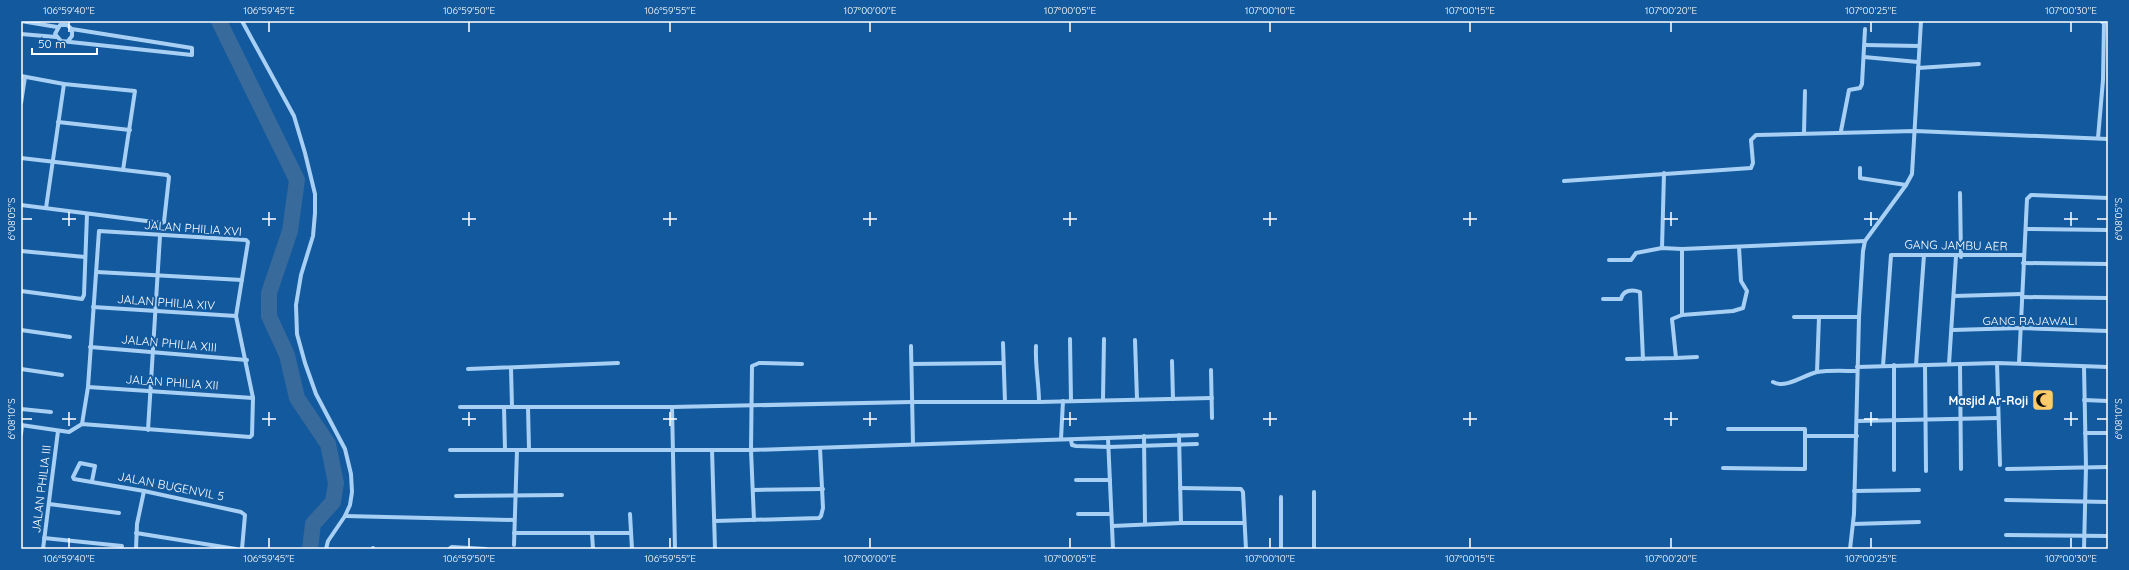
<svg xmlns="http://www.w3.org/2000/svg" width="2129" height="570" font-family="Quicksand,sans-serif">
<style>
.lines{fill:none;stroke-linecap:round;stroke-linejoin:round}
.river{stroke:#386a9b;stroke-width:16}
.street{stroke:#a8d0f4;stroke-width:4}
.ticks{fill:none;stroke:#fff;stroke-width:1.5}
.labels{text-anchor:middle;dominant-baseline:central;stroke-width:4;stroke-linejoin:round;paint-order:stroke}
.street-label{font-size:12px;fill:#fff;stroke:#13599d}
.poi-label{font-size:12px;font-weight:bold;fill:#fff;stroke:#13599d;text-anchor:end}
.neatline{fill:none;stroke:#fff;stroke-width:1.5}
.ticks-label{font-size:10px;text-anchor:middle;fill:#fff}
</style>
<rect width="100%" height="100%" fill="#13599d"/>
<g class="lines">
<!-- river -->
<polyline class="river" points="219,21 297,180 290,231 269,293 269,316 287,355 297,398 328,444 336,483 333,502 313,524 310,549"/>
<!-- street -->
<g class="street">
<polyline points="21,21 57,27"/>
<polyline points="242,21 294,116 305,153 315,194 315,213 313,236 301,275 296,305 297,334 305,363 316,394 345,449 351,474 352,492 350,505 345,516 328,541 326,549"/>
<polyline points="21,34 56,37"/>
<polyline points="68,41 72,36 72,29 67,25 60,25 55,34 61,41 192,55 192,48 72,29"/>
<polyline points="1865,45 1919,46"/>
<polyline points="1864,57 1918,62"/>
<polyline points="1918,68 1979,64"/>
<polyline points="21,76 64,84 135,91 123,170"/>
<polyline points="21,103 25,77"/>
<polyline points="58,122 130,130"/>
<polyline points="1841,131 1849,90 1860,88 1862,84 1865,29"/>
<polyline points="1804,133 1805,91"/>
<polyline points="2098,138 2103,80 2104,23 2101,21"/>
<polyline points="21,158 167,175 169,177 164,222 162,223 21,205"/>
<polyline points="1860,168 1860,178 1906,185"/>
<polyline points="1564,181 1751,168 1753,163 1751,140 1756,135 1915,131 2108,139"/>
<polyline points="1960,193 1961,257"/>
<polyline points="46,208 64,84"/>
<polyline points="2026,229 2108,230"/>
<polyline points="1662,248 1664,173"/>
<polyline points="1682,249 1682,315 1733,311 1743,308 1747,291 1741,281 1739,247"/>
<polyline points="21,251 85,257"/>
<polyline points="1609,260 1631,260 1636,253 1662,248 1682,249 1865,241"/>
<polyline points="2023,263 2108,264"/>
<polyline points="97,272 242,280"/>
<polyline points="21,291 82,299 84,295 87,214"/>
<polyline points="1954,296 2022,294"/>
<polyline points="2022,297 2108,298"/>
<path d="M1603 299H1621C1623 290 1632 289 1640 292L1643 359"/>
<polyline points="93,307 236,316"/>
<polyline points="1794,317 1859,317"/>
<polyline points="21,330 70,337"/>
<polyline points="1952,330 2021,328 2108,331"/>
<polyline points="1070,339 1071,401"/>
<polyline points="1135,340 1137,399"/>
<polyline points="1003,343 1005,402"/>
<polyline points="911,346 913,444"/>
<path d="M1036 346C1035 366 1039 383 1039 402"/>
<polyline points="90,347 247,360"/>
<polyline points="1676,358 1697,357"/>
<polyline points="1627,359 1676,358 1672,319 1682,315"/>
<polyline points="1172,361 1173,399"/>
<polyline points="1997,363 2000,465"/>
<polyline points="2019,363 2027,199 2031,195 2108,198"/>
<polyline points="912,364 1003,363"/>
<polyline points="1949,364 1956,256"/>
<polyline points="1960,364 1961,469"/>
<polyline points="1894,365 1894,470"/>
<polyline points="1916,365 1924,255"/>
<polyline points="1925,365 1926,471"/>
<polyline points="1883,366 1891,255 2023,255"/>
<polyline points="1857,367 1997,363 2108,367"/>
<polyline points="511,368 512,407"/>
<polyline points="21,369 62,375"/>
<polyline points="468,369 618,363"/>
<polyline points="1211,370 1212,418"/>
<polyline points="1817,372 1819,317"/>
<path d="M1773 382C1786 389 1804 375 1817 372 1830 370 1845 371 1857 371"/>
<polyline points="88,387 253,398"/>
<polyline points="1103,399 1104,339"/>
<polyline points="2084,400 2108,401"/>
<polyline points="460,407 672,407 912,402 1039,402 1212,398"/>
<polyline points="504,407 505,450"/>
<polyline points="528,407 529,449"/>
<polyline points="672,407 675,549"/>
<polyline points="21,409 51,412"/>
<polyline points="1857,421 1998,418"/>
<polyline points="21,425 69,432 82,424 88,387 99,231 246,240 248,242 236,316 253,398 252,435 250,437 82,424"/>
<polyline points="148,430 160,236"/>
<polyline points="2085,433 2108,433"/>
<polyline points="21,434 22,425"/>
<polyline points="1179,435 1181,523"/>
<polyline points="1144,436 1145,524"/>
<polyline points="1805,436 1857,436"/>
<polyline points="1108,438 1113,549"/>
<polyline points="1061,439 1063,401"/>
<polyline points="1071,440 1072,445 1076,446 1109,447 1197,444"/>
<polyline points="450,450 751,450 1197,435"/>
<polyline points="712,450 715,549"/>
<polyline points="1723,468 1805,469 1805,429 1728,429"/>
<polyline points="2007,469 2108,467"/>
<polyline points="1076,480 1110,480"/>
<polyline points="92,481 95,466 80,463 73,477 74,479 144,491 241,512 245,515 242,549"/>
<polyline points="1180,488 1241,489 1243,492 1246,549"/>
<polyline points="753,490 823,489"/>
<polyline points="1854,491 1919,490"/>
<polyline points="1314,492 1314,549"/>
<polyline points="456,496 562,495"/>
<polyline points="1281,497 1281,549"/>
<polyline points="2006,500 2108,502"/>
<polyline points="49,504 119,513"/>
<polyline points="630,514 632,549"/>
<polyline points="1078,514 1111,514"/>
<polyline points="345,516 514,520"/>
<polyline points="754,520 751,450 752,366 759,363 802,364"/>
<polyline points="715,521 819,518 821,516 823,508 820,448"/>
<polyline points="1853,524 1919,522"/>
<polyline points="1112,526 1181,523 1244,523"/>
<polyline points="136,533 236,549"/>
<polyline points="514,533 630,533"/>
<polyline points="592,534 593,549"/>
<polyline points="2006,535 2108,536"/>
<polyline points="44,538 122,546"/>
<polyline points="514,545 517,450"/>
<polyline points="43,549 58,431"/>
<polyline points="136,549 137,524 144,491"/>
<polyline points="373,549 373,548"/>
<polyline points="449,549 452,547 486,549"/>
<polyline points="1850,549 1854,514 1859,317 1863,251 1865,241 1906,185 1912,174 1921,21"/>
<polyline points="2084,549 2086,467 2084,367"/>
</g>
</g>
<!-- ticks -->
<path class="ticks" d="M69 22V32M269 22V32M469 22V32M670 22V32M870 22V32M1070 22V32M1270 22V32M1470 22V32M1671 22V32M1871 22V32M2071 22V32M69 212V226M269 212V226M469 212V226M670 212V226M870 212V226M1070 212V226M1270 212V226M1470 212V226M1671 212V226M1871 212V226M2071 212V226M22 219H32M62 219H76M262 219H276M462 219H476M663 219H677M863 219H877M1063 219H1077M1263 219H1277M1463 219H1477M1664 219H1678M1864 219H1878M2064 219H2078M2097 219H2107M69 412V426M269 412V426M469 412V426M670 412V426M870 412V426M1070 412V426M1270 412V426M1470 412V426M1671 412V426M1871 412V426M2071 412V426M22 419H32M62 419H76M262 419H276M462 419H476M663 419H677M863 419H877M1063 419H1077M1263 419H1277M1463 419H1477M1664 419H1678M1864 419H1878M2064 419H2078M2097 419H2107M69 538V548M269 538V548M469 538V548M670 538V548M870 538V548M1070 538V548M1270 538V548M1470 538V548M1671 538V548M1871 538V548M2071 538V548"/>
<!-- icons -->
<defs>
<g id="mosque-square" transform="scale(1.15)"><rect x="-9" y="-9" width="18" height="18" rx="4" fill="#ffca6b" stroke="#13599d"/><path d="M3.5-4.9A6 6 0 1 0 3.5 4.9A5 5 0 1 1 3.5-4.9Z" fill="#111"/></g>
</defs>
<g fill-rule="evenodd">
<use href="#mosque-square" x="2043" y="400"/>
</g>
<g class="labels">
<!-- street labels -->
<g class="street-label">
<text transform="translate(193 228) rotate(4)">JALAN PHILIA XVI</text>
<text transform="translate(1956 245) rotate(1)">GANG JAMBU AER</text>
<text transform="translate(166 302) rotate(4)">JALAN PHILIA XIV</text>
<text x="2030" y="320">GANG RAJAWALI</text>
<text transform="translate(169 343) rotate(5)">JALAN PHILIA XIII</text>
<text transform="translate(172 382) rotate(4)">JALAN PHILIA XII</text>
<text transform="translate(171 486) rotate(11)">JALAN BUGENVIL 5</text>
<text transform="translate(41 489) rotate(-83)">JALAN PHILIA III</text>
</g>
<!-- poi labels -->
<g class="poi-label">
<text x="2028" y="400">Masjid Ar-Roji</text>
</g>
</g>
<!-- border -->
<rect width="2129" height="570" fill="none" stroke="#13599d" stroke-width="44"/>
<!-- scale -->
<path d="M32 48v6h65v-6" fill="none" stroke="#ffffff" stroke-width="2"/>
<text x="38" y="48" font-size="12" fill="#ffffff" stroke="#13599d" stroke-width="3" paint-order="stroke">50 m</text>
<rect x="22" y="22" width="2085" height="526" class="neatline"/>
<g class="ticks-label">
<text x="69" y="14">106°59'40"E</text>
<text x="269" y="14">106°59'45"E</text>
<text x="469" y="14">106°59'50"E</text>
<text x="670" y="14">106°59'55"E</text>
<text x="870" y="14">107°00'00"E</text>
<text x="1070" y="14">107°00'05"E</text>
<text x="1270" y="14">107°00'10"E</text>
<text x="1470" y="14">107°00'15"E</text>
<text x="1671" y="14">107°00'20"E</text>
<text x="1871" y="14">107°00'25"E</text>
<text x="2071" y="14">107°00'30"E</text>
<text transform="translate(11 219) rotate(-90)" y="4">6°08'05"S</text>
<text transform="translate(2118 219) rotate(-90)" y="4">6°08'05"S</text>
<text transform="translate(11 419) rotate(-90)" y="4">6°08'10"S</text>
<text transform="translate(2118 419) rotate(-90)" y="4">6°08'10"S</text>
<text x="69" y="562">106°59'40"E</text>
<text x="269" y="562">106°59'45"E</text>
<text x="469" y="562">106°59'50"E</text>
<text x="670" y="562">106°59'55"E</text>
<text x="870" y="562">107°00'00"E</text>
<text x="1070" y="562">107°00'05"E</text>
<text x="1270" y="562">107°00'10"E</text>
<text x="1470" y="562">107°00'15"E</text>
<text x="1671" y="562">107°00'20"E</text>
<text x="1871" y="562">107°00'25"E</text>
<text x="2071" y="562">107°00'30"E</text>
</g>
</svg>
